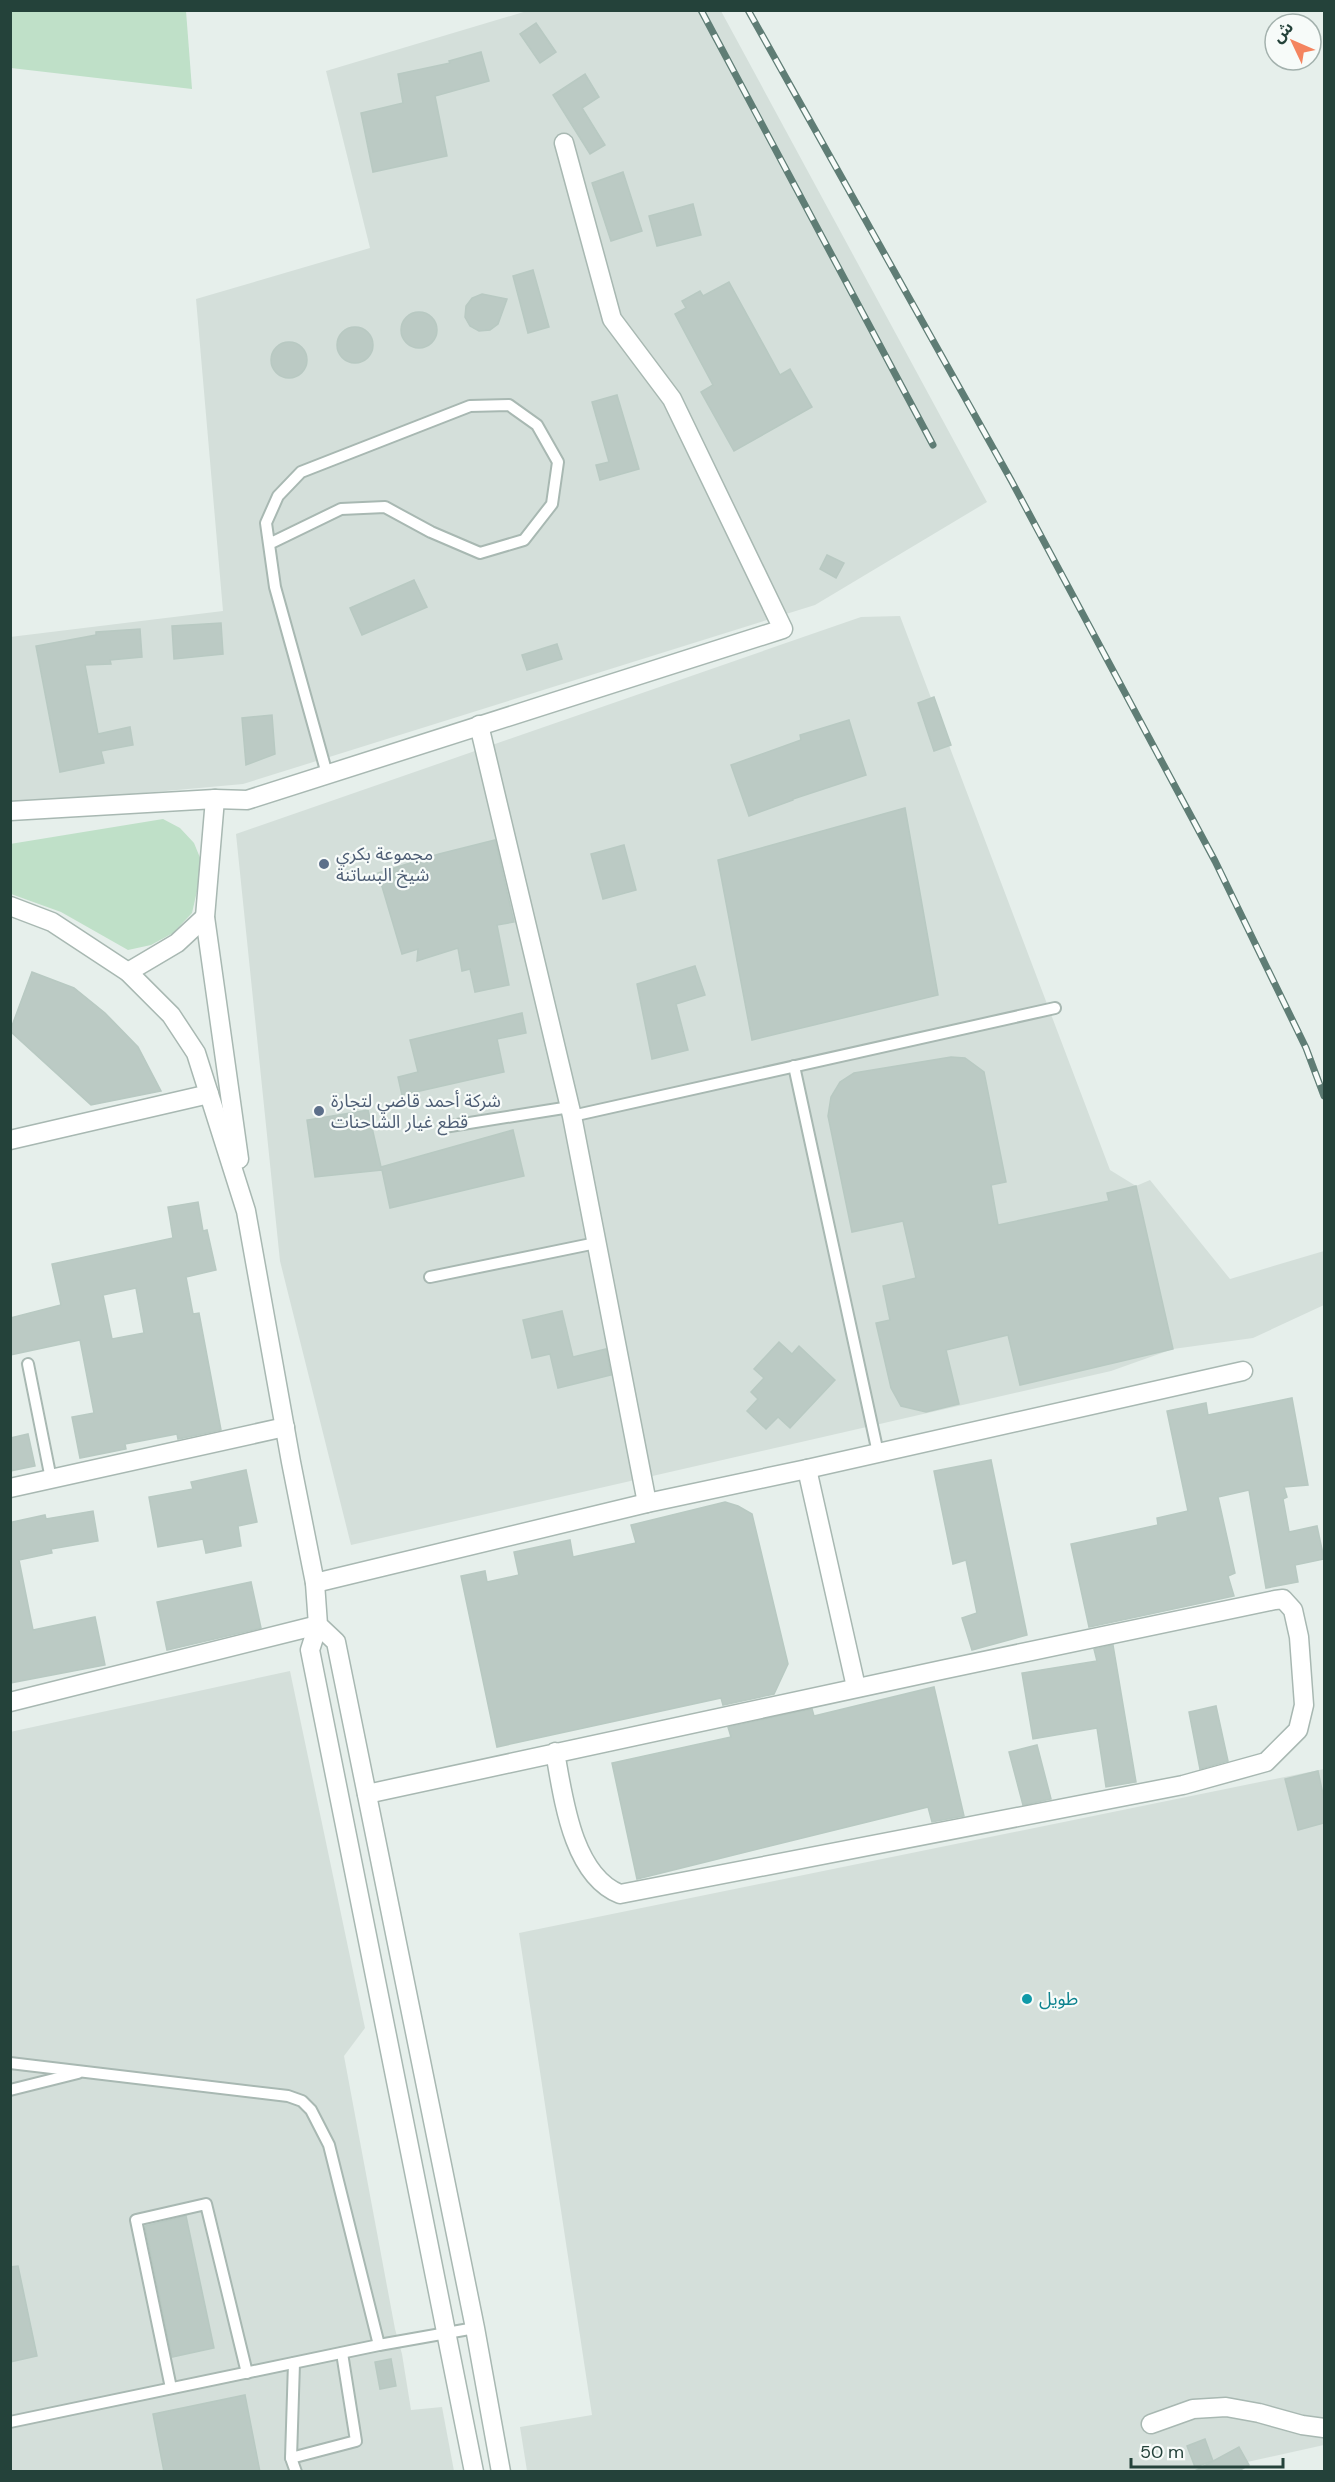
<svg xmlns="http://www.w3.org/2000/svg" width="1335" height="2482" font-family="'DM Sans','Noto Sans Arabic',sans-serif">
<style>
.built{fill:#d4dfda}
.green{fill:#bfe0c8}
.building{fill:#bbcac4;stroke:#b8c9c2;stroke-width:1.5;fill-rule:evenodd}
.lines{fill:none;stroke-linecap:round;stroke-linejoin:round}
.lane-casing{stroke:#a8b8b2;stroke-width:14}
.street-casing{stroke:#a8b8b2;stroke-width:21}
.lane{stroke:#fff;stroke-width:10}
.street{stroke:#fff;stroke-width:18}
.rail-casing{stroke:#5f7d75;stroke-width:7}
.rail{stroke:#f7fbf9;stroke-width:4.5;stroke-dasharray:14;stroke-linecap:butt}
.service-dot{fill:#5c6f8a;stroke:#f7fbf9;stroke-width:2}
.culture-dot{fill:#0f9aa8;stroke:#f7fbf9;stroke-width:2}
.labels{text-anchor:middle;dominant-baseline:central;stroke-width:4.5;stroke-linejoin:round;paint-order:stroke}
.service-label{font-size:18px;fill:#4e5e75;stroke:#f7fbf9;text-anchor:start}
.culture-label{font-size:18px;fill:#0d838f;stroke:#f7fbf9;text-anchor:start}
</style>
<rect width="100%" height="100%" fill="#e6efeb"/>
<!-- built -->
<g class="built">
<polygon points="527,11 721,11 987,502 815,605 243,784 11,805 10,637 223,611 196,299 370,248 326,71"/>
<polygon points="900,616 1110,1170 1136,1186 1150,1180 1230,1279 1324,1251 1324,1305 1253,1338 1173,1349 1111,1371 351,1545 280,1261 236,834 861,617"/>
<polygon points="290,1671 365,2028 344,2056 395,2329 402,2354 411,2410 442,2407 454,2471 11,2471 10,1732"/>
<polygon points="1324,1769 1324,2445 1202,2472 527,2471 520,2427 592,2415 519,1933"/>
</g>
<!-- green -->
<g class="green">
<polygon points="11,10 186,11 192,89 11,68"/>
<polygon points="163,819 180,828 194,843 203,865 192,913 173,933 151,945 128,950 61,912 11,894 10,844"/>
</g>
<!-- building -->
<g class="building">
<polygon points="536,23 556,52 540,63 520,34"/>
<polygon points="481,52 489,81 435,96 447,156 373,172 361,113 403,103 398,74 450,63 449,61"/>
<polygon points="585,74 599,97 582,108 605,145 590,154 553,95"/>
<polygon points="623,172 642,231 611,241 592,183"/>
<polygon points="693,204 701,235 657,246 649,216"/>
<polygon points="533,270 549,327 528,333 513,276"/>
<polygon points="729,282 780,375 790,369 812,407 734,451 701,392 713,385 675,314 686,308 682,301 700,291 703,296"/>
<polygon points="482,294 507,299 498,324 490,330 479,331 470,326 465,317 466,306 472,298"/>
<circle cx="419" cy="330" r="18"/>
<circle cx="355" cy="345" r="18"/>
<circle cx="289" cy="360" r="18"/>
<polygon points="617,395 639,469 600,480 596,465 609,462 592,402"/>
<polygon points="827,555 844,563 836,578 820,569"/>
<polygon points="414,580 427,607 362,635 350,608"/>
<polygon points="221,623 223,654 174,659 172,626"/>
<polygon points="140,629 142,657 110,660 111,664 85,665 98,734 130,727 133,745 101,751 104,763 60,772 36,646 96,635 96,632"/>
<polygon points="557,644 562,659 527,670 522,655"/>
<polygon points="934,697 951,745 934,751 918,703"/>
<polygon points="272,715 275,754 246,765 242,718"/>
<polygon points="849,720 866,775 793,799 793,800 749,816 731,765 801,740 800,735"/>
<polygon points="905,808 938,995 752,1040 718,860"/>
<polygon points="495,840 514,922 497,925 509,985 475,992 470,969 462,971 458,948 417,961 418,949 402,954 378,873 439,854"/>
<polygon points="624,845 636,890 603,899 591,854"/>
<polygon points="695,966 705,995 676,1004 688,1050 652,1059 637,984"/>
<polygon points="32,972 74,988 105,1013 138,1047 161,1091 91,1105 10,1031"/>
<polygon points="522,1013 526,1033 497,1039 504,1072 402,1095 398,1077 418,1072 410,1040"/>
<polygon points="951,1057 965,1058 984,1072 1006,1182 991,1185 998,1225 1109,1201 1107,1193 1136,1186 1173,1349 1020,1385 1008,1335 946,1350 959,1404 926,1412 901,1406 891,1388 876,1323 890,1320 883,1286 916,1278 903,1221 852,1232 828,1116 831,1097 840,1082 854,1073"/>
<polygon points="368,1110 381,1167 513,1130 524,1176 390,1208 382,1170 315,1177 307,1120"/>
<path d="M198 1202 203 1231 207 1230 216 1270 186 1277 193 1314 199 1313 221 1430 178 1439 177 1434 125 1444 126 1449 80 1458 72 1417 94 1413 80 1340 10 1355V1318L61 1305 52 1264 173 1238 168 1207ZM136 1288 144 1333 112 1339 103 1295Z"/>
<polygon points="562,1311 573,1357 606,1349 611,1375 558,1388 550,1354 532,1358 523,1320"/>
<polygon points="779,1342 792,1354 799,1346 835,1380 790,1428 778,1417 766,1429 747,1411 758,1399 751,1392 764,1378 754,1369"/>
<polygon points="1292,1398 1308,1485 1284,1487 1287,1497 1283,1499 1289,1532 1317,1526 1324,1559 1295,1565 1298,1582 1266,1588 1249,1490 1218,1497 1235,1573 1228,1576 1234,1596 1089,1627 1071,1544 1158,1525 1157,1518 1188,1511 1167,1411 1206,1403 1208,1415"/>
<polygon points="28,1434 35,1466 10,1471 10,1438"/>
<polygon points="991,1460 1027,1635 972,1650 962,1618 977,1613 966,1560 953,1564 934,1471"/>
<polygon points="246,1470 257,1522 238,1526 241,1546 206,1553 203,1539 158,1547 149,1497 193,1489 191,1482"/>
<polygon points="725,1502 738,1506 752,1514 788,1664 774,1694 723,1705 721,1698 497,1747 461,1576 485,1571 487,1582 519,1575 514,1552 570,1540 573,1557 636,1543 631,1525"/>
<polygon points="93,1511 98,1541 51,1549 52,1553 19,1560 33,1630 95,1617 105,1665 10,1683 12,1522 45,1515 46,1519"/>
<polygon points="251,1582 261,1628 167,1650 157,1602"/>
<polygon points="1113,1645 1136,1782 1106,1787 1097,1728 1033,1739 1022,1673 1097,1661 1094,1649"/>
<polygon points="934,1687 964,1816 932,1822 928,1807 637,1879 612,1763 731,1737 728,1727 812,1709 814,1716"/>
<polygon points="1216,1706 1228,1761 1200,1769 1189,1712"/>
<polygon points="1037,1745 1051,1799 1023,1805 1009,1752"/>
<polygon points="1318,1771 1324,1799 1324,1823 1298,1830 1285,1779"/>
<polygon points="186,2216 214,2348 172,2357 145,2226"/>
<polygon points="18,2266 37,2356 10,2362 10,2267"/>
<polygon points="391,2359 396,2386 380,2389 375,2362"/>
<polygon points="245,2395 260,2472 164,2472 153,2414"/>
<polygon points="1205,2439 1213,2461 1195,2467 1187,2446"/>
<polygon points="1239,2447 1249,2465 1237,2472 1193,2472"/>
</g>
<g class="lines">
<!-- lane casing -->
<g class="lane-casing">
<g id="lane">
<polyline points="269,544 341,509 385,507 431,532 480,553 524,540 552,504 558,462 537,425 509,405 470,406 301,472 278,496 266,523 275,587 327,774"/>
<polyline points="794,1066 878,1453"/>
<polyline points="572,1116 1055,1008"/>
<polyline points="444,1127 570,1107"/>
<polyline points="430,1277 596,1243"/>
<polyline points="28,1364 51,1479"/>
<polyline points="10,2063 288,2096 302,2101 311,2110 329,2145 379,2345"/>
<polyline points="10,2090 78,2073"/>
<polyline points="294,2363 291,2458 356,2441 342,2353"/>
<polyline points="171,2388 136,2220 206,2204 247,2373"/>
<polyline points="10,2422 379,2345 475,2328"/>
<polyline points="291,2458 296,2472"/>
</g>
</g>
<!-- street casing -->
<g class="street-casing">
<g id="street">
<polyline points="479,725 572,1116 647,1503"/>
<polyline points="215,799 205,917 239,1159"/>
<polyline points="10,811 215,799 247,800 783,629 672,399 612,319 564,143"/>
<polyline points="10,906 52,922 128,972 171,1015 196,1053 246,1211 291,1462 315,1583 318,1625 336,1642 475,2328 501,2472"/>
<polyline points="128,972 177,943 205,917"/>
<polyline points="10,1140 209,1094"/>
<polyline points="807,1469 856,1687"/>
<polyline points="10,1488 285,1427"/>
<polyline points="315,1583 647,1503 807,1469 1243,1371"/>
<polyline points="318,1625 310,1650 474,2472"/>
<polyline points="10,1702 318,1625"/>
<path d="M367 1794C669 1727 972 1663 1275 1600L1283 1599 1293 1610 1299 1637 1304 1705 1298 1730 1266 1762 1183 1785 620 1894C572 1875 563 1796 555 1752"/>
<polyline points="1151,2424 1193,2409 1226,2407 1259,2413 1302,2425 1324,2428"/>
</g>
</g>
<!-- lane -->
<use href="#lane" class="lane"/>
<!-- street -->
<use href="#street" class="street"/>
<!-- rail casing -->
<g class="rail-casing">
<g id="rail">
<polyline points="701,10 933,445"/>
<polyline points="748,10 1011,480 1215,861 1306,1048 1324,1096"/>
</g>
</g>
<!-- rail -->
<use href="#rail" class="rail"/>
</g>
<!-- markers -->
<g class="service-dot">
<circle cx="324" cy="864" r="6"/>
<circle cx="319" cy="1111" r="6"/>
</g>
<circle class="culture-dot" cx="1027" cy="1999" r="6"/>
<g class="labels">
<!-- service labels -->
<g class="service-label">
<text x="336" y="854">مجموعة بكري<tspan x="336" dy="21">شيخ البساتنة</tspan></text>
<text x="331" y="1101">شركة أحمد قاضي لتجارة<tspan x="331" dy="21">قطع غيار الشاحنات</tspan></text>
</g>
<!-- culture labels -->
<g class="culture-label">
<text x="1039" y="1999">طويل</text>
</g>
</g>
<!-- border -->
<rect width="1335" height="2482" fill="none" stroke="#24423a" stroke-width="24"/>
<!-- north arrow -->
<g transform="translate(1293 42) rotate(314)"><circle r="28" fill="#f7fbf9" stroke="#a3b1ad" stroke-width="1.5"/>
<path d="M0-4.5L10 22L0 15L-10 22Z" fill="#f4845f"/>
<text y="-9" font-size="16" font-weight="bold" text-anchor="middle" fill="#24423a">ش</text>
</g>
<!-- scale -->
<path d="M1131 2458v9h152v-9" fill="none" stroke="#24423a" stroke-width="3"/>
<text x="1140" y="2458" font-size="18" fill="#24423a" stroke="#f7fbf9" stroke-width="4.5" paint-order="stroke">50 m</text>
</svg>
